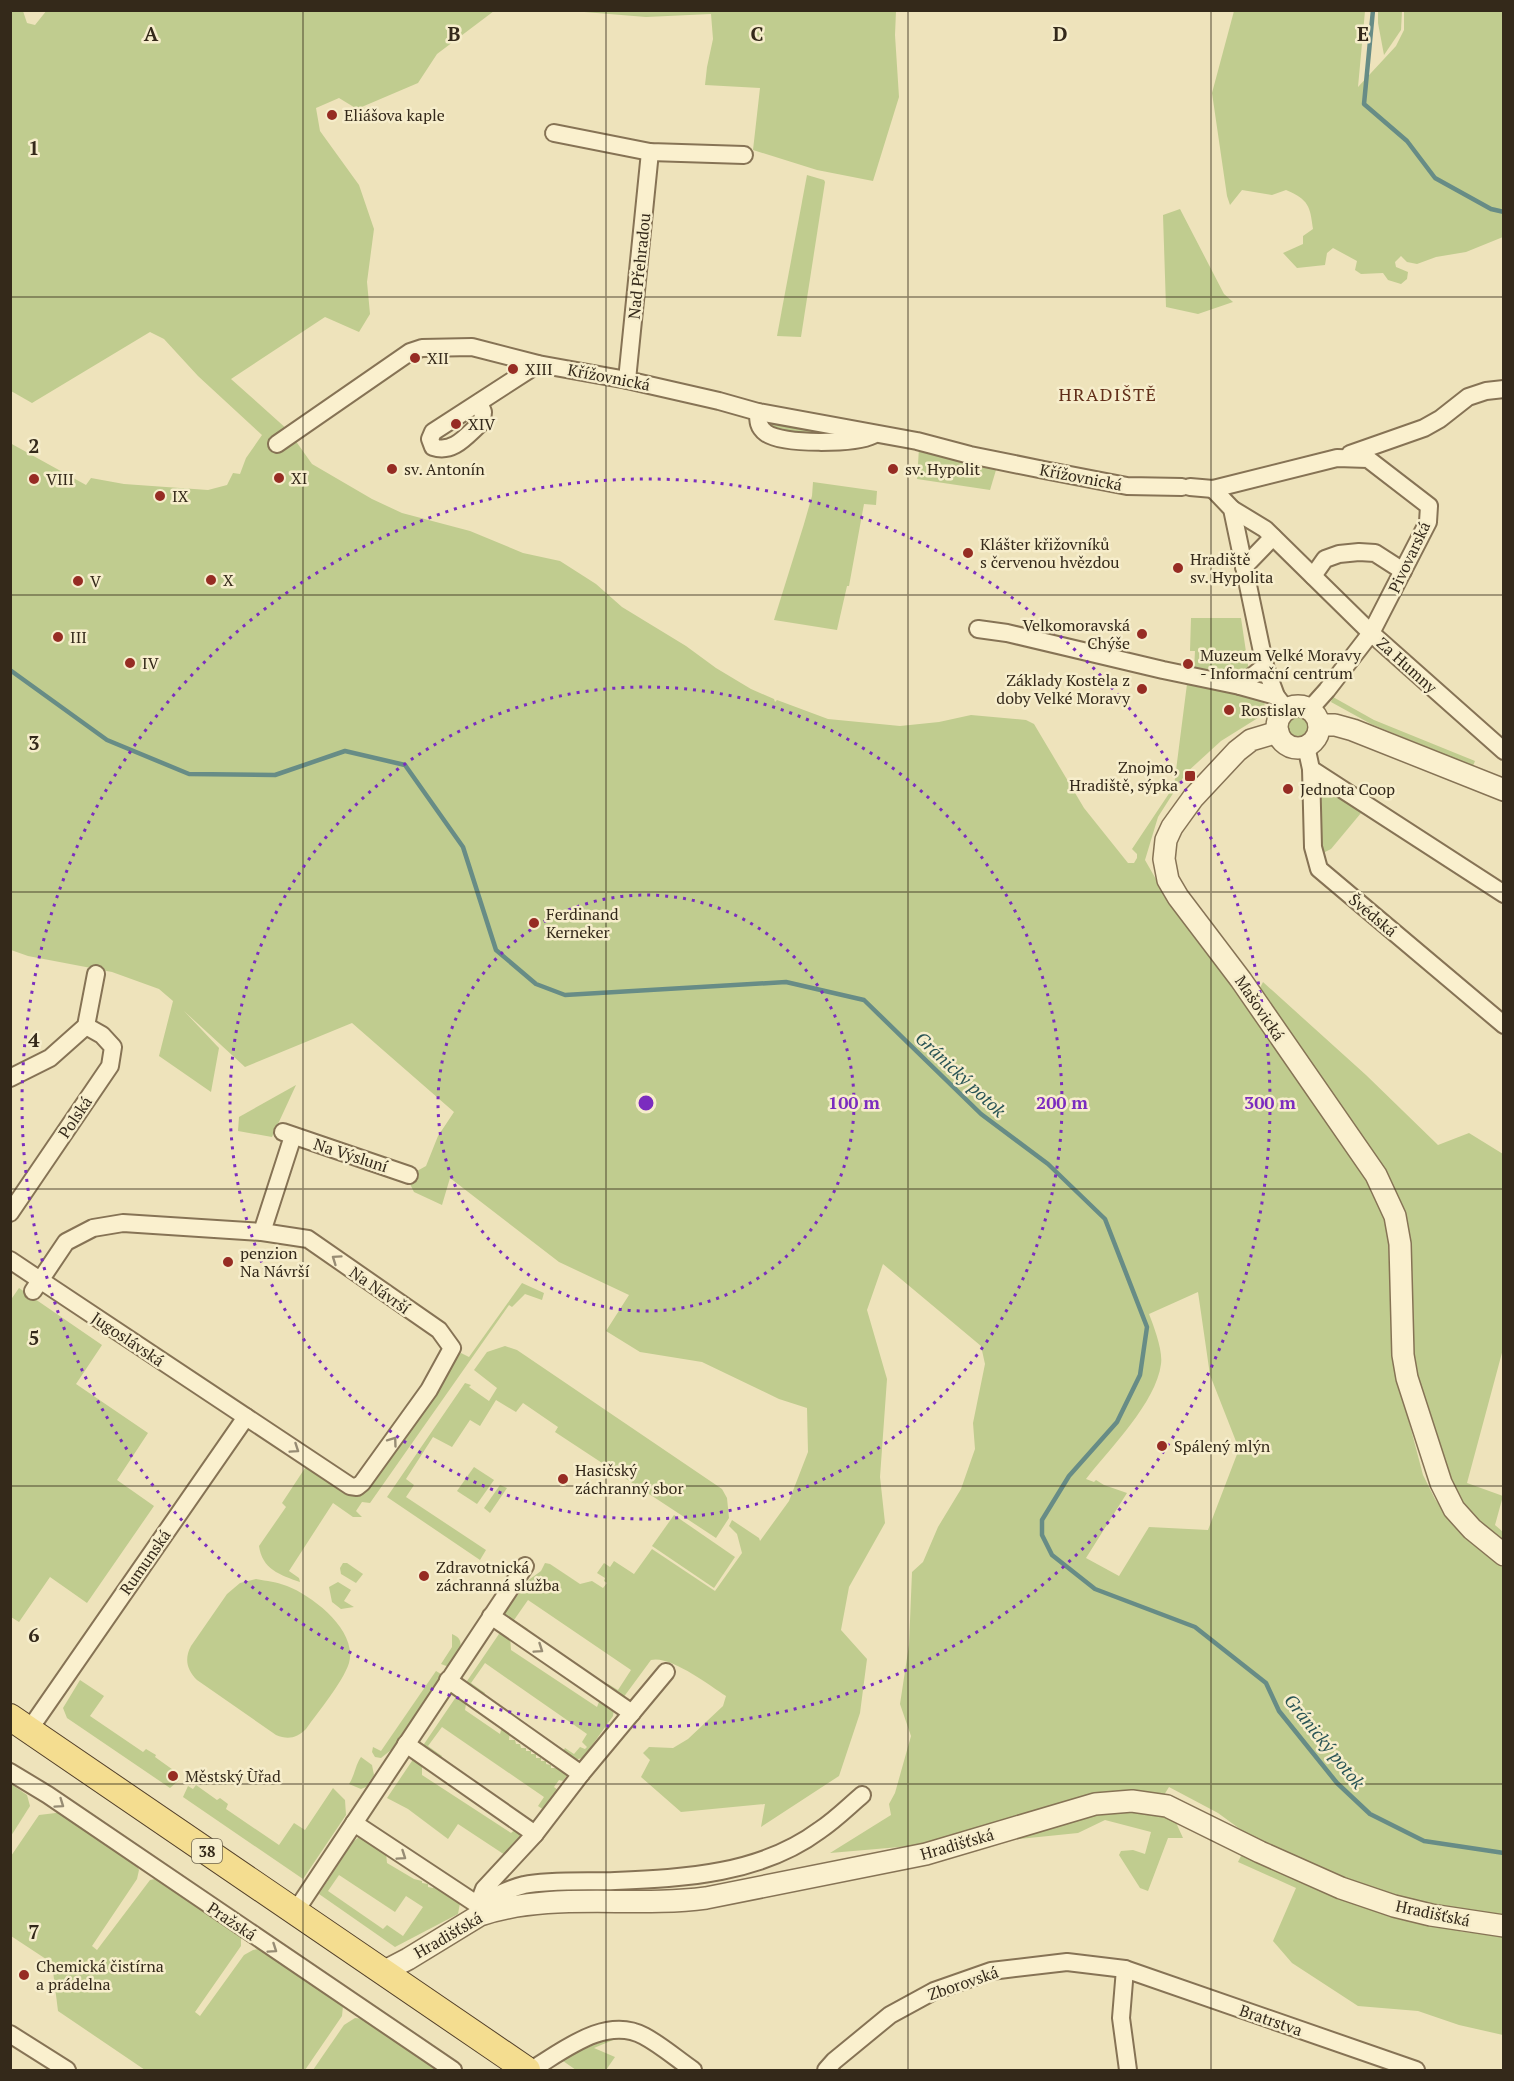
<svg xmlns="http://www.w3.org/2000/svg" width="1514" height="2081" font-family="'PT Serif',serif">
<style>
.green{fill:#c0cc8f;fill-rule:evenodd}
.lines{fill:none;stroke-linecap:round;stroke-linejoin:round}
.stream{stroke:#678c86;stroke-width:4.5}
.minor-casing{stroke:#867355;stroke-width:20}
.tertiary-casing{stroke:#867355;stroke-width:24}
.primary-casing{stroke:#53402a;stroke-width:28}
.minor{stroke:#faf0ce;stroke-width:16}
.tertiary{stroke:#faf0ce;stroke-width:21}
.primary{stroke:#f4dd90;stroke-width:26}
.oneway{stroke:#978c74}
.grid{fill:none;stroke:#34291a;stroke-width:1.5;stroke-opacity:0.55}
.ring{fill:none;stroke:#7b2cbf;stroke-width:3;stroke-dasharray:3 6}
.poi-dot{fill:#962c23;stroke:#f6edcb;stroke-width:2}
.labels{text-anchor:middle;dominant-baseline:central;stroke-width:5;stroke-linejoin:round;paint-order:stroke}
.shield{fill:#f6edcb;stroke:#6e644f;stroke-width:1.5}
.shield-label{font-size:15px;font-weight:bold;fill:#34291a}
.poi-label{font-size:16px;fill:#34291a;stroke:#f6edcb;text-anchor:start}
.street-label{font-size:16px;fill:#34291a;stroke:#f6edcb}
.neighbourhood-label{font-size:18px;letter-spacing:1.5px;fill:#622e19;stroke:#f6edcb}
.water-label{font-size:18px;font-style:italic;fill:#295455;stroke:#f6edcb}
.grid-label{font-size:20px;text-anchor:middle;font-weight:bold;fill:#34291a;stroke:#f6edcb;stroke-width:5;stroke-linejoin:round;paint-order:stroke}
.centre{fill:#7b2cbf;stroke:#f6edcb;stroke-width:3}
.ring-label{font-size:18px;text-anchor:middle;font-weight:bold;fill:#7b2cbf;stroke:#f6edcb;stroke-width:5;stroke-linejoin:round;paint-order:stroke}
</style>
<rect width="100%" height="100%" fill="#eee3bb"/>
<!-- green -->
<g class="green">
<path d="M47 10 494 11 437 54 418 83 357 109 339 98 316 108 320 131 359 185 374 229 367 282 370 314 359 332 325 317 231 379 288 430 312 464 372 499 402 513 470 531 523 553 560 561 596 584 622 607 686 646 716 668 751 689 774 699 775 702 777 700 828 719 900 726 939 722 971 715 1026 720 1034 724 1084 808 1128 863H1134L1137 858V854L1132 849 1174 786 1187 684 1265 699 1264 710 1261 716 1221 741 1186 773 1158 817 1145 860 1169 902 1234 985 1368 1179 1386 1219 1391 1245 1398 1380 1423 1475 1435 1499 1450 1520 1503 1568V1917L1464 1912 1404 1898 1344 1879 1255 1840 1218 1813 1169 1787 1164 1795C1139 1791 1118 1790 1094 1795L923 1845 830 1853 891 1815 889 1804 895 1793 911 1736 900 1704 909 1645 912 1572 923 1562 938 1527 961 1489 975 1449 973 1423 985 1364 981 1346 883 1264 867 1310 887 1379 880 1477 885 1523 849 1587 841 1630 867 1659 860 1713 839 1776 761 1827 765 1804 681 1812 641 1777 650 1760 643 1753 649 1747 673 1748 688 1739 723 1706 726 1696C709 1685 670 1655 651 1660L623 1698 605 1689 608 1684 618 1690 631 1670 528 1600 514 1620 528 1629 524 1635 500 1618C508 1607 516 1599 524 1586L523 1584 541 1571 545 1563 550 1564 580 1584 592 1581 603 1588 607 1583 604 1581 605 1578 597 1573 604 1563 610 1567 614 1561 634 1574 652 1549 715 1591 742 1553 737 1534 729 1526 732 1520 759 1538 760 1541 789 1501 808 1452 807 1408 779 1399 702 1362 640 1352 606 1331 629 1295 559 1262 450 1178 442 1205 414 1192 409 1182 417 1171 426 1166 438 1136 454 1112 352 1023 245 1067 184 1011 219 1048 211 1092 159 1056 173 1001 159 989 112 972 28 956 11 950 10 443 86 485 91 478 124 484 208 490 227 485 233 473 240 474 246 458 262 435 198 376 164 339 150 332 32 403 11 391V11H23L27 23 35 25ZM1198 1292 1210 1375 1239 1449 1208 1530 1149 1527 1119 1576 1086 1558 1127 1493 1104 1485 1096 1480 1094 1482 1086 1479C1110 1448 1156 1403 1161 1364 1163 1350 1154 1327 1149 1314Z"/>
<polygon points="572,11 896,11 895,35 899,97 873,181 817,170 753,150 760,88 705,85 707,67 713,39 711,14 646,17"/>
<path d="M1234 11H1365L1358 87 1396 46 1404 30V11H1503V237L1466 252 1436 257 1417 264 1407 262 1401 256 1395 262 1396 267 1408 272 1407 279 1401 284 1388 280 1383 273 1361 274 1355 270 1357 261 1333 248 1327 253 1325 265 1297 268 1283 253 1303 244V236L1313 229C1310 206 1309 200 1286 190L1272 195 1242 190 1230 205 1227 196 1212 93Z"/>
<polygon points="1378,11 1402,11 1401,30 1384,55 1378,23"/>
<polygon points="807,175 824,180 825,182 801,337 777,336"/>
<polygon points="1180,209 1224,294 1233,302 1198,314 1166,307 1163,215"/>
<polygon points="764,420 862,435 776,434"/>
<polygon points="919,448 972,461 996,470 990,490 917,479"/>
<polygon points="813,482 877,491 876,505 864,504 849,586 847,586 837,630 774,620 804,524 812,496"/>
<polygon points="1191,618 1241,618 1249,672 1232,679 1194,670 1195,651 1190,651"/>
<polygon points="1333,697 1374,720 1475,761 1473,766 1371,724 1331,702"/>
<circle cx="1297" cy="726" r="11"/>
<polygon points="1327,784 1366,807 1331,849 1321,854 1319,791"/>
<polygon points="1263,982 1366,1075 1438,1145 1469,1133 1503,1154 1503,1349 1467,1483 1503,1496 1495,1525 1503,1532 1503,1544 1473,1516 1461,1499 1449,1475 1416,1376 1385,1170 1259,990"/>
<polygon points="296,1085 272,1137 238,1131 239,1117"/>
<path d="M522 1283 544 1293 542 1300 525 1294 512 1307 509 1305 370 1503 362 1502 356 1511 362 1517H353L333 1503 289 1571 299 1578 300 1582C280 1575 262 1569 259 1546L286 1507 282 1503 309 1462 358 1496 436 1383 461 1353 469 1357Z"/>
<polygon points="19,1288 102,1345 76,1384 148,1433 117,1480 154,1506 87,1603 50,1577 19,1622 11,1617 10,1301"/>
<polygon points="505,1346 517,1350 722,1489 727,1498 729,1518 716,1538 555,1432 558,1427 523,1403 516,1412 496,1400 480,1426 470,1420 452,1447 433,1437 406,1479 414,1485 406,1497 486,1550 480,1560 387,1497 465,1383 471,1385 469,1387 489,1401 497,1388 474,1370 487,1352"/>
<polygon points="474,1467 494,1480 477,1504 457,1491"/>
<polygon points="500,1485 507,1488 490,1513 484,1508"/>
<polygon points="674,1515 735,1557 714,1588 652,1546"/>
<polygon points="343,1563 347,1563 363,1574 356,1583 341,1574 340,1568"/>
<path d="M256 1579C267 1581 277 1582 287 1586 313 1596 358 1631 349 1663 343 1682 318 1712 306 1729 297 1738 288 1740 276 1735L197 1680C187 1670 184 1659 191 1646L227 1594 240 1583Z"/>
<polygon points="338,1582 351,1590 344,1601 354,1607 341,1609 332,1602 329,1587"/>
<polygon points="501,1631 510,1636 511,1650 597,1707 599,1702 602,1700 614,1708 613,1716 583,1758 573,1760 562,1753 565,1748 574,1754 580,1747 585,1749 587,1747 582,1742 587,1734 485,1663 471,1683 485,1693 482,1698 465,1684"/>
<path d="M452 1634C470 1641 455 1657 449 1667L441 1664 452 1647Z"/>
<polygon points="436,1671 441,1674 441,1679 391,1750 381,1758 375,1757 372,1752 373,1747 381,1751"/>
<polygon points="80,1680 104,1696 90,1716 143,1752 146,1749 156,1755 155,1757 176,1772 174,1777 179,1780 170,1788 67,1718 63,1708"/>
<polygon points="458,1694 467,1698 465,1710 500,1734 503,1723 510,1729 509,1740 515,1740 516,1744 520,1744 521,1748 526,1748 526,1751 531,1751 531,1754 536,1754 536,1758 541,1758 541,1761 546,1761 546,1764 551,1765 551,1768 555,1768 561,1762 570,1771 563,1781 559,1780 554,1787 558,1790 544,1810 538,1806 544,1797 442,1727 428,1746 442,1756 438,1761 422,1747"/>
<path d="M361 1757 372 1765 374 1775 366 1787 361 1789 349 1784C355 1775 355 1766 361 1757Z"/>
<polygon points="414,1758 422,1762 422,1775 511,1833 518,1827 526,1832 505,1855 458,1824 448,1839 408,1809 387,1798"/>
<polygon points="11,1784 27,1795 30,1806 11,1836"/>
<polygon points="196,1785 217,1800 220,1798 228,1804 226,1809 279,1845 294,1823 305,1830 333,1788 345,1800 346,1815 303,1879 183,1797 188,1786 193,1789"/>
<polygon points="1110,1809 1173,1816 1183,1838 1168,1838 1148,1891 1140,1888 1119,1855 1121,1851 1133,1850 1145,1854 1151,1832 1105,1820 1078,1833 1019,1839 1020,1832"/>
<polygon points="64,1812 134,1861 139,1870 137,1879 92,1946 97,1950 150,1880 155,1879 237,1931 241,1936 241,1946 195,2012 200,2016 244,1955 253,1950 259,1949 341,2001 343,2006 342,2016 305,2070 145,2070 58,2011 52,1963 11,1936 11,1856 39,1815"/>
<path d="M360 1836 386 1853 387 1863 414 1879 422 1881V1883L428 1884V1887L433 1888 435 1885 460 1903 458 1914 395 1947 319 1894 353 1842ZM339 1875 395 1912 406 1896 423 1907 403 1936 387 1925 383 1929 328 1891Z"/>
<polygon points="1242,1854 1349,1900 1463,1932 1503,1935 1503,2035 1459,2025 1418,2011 1358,2006 1292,1963 1273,1941 1296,1888 1238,1862"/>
<polygon points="355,2018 365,2019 440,2070 313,2070 344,2025"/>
<polygon points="613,2037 613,2040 594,2048 615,2057 606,2070 576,2070 563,2061 563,2058"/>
</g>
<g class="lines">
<!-- stream -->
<g class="stream">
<polyline points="1373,10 1364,104 1407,141 1435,178 1491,209 1504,212"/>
<polyline points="10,670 107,740 189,774 275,775 345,751 405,765 463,847 496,950 536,984 565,995 786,982 864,1000 981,1114 1048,1164 1105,1219 1147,1327 1140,1375 1117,1422 1069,1476 1042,1520 1042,1535 1052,1555 1095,1589 1195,1627 1266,1683 1279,1711 1337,1783 1370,1814 1424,1841 1504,1853"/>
</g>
<!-- minor casing -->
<g class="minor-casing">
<g id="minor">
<polyline points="554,133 650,152 744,155"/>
<polyline points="627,380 650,152"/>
<path d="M479 402 483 412 482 422C467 435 454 454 433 447L430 439 433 432 538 364"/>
<path d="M758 412C758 421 758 427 766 433 782 445 855 444 873 435"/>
<polyline points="277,444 410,352 422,348 472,347 538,364 627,380 719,401 758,412 917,441 970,455 1044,470 1127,486 1182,487"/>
<polyline points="1350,454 1424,428 1440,419 1468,397 1486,391 1504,389"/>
<polyline points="1190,487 1213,489 1337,458 1368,459 1429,506 1428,522 1371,633 1327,690 1310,709"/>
<polyline points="1213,489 1232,509 1265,666 1276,696 1286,709"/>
<polyline points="1232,509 1265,529 1371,633 1504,751"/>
<polyline points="1244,567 1273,537"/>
<polyline points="1313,576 1325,559 1339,554 1359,552 1375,553 1403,571"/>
<polyline points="978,629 1007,633 1163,670 1240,686 1265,666"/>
<polyline points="1240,686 1276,696"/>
<polyline points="1306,746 1311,769 1504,894"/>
<polyline points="1311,769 1313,847 1319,869 1504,1025"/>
<polyline points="10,1078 50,1058 86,1026 96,974"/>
<polyline points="283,1132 409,1175"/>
<polyline points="10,1213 110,1066 113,1047 102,1035 86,1026"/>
<polyline points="262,1232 293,1136"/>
<polyline points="10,1260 40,1280 350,1486 357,1487 362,1483 429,1390 452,1348 439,1330 308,1239 262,1232 123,1223 93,1228 66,1242 33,1291"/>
<polyline points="491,1616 632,1713"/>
<polyline points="448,1680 581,1774"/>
<polyline points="29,1730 246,1417"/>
<polyline points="406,1744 535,1834"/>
<polyline points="10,1772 48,1795 453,2070"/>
<polyline points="354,1823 478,1905 480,1914"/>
<path d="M478 1905C492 1897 508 1889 524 1885 549 1880 588 1882 615 1881 685 1878 761 1874 820 1830 835 1820 848 1807 862 1795"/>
<polyline points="478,1905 484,1889 535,1834 581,1774 666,1672"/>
<polyline points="295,1912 525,1566"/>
<polyline points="1125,1969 1121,2018 1128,2070"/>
<polyline points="10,2034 67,2070"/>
<path d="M531 2070C563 2051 606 2015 644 2036 661 2045 677 2059 693 2070"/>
<polyline points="826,2070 834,2061 890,2015 934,1991 991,1971 1067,1962 1125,1969 1416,2070"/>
</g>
</g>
<!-- tertiary casing -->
<g class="tertiary-casing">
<g id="tertiary">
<circle cx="1298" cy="727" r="21"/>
<polyline points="1319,725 1335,725 1353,730 1504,790"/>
<polyline points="1278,732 1251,740 1237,751 1193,798 1172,827 1166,840 1164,859 1168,880 1178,897 1241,980 1376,1175 1395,1216 1400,1244 1403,1355 1407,1378 1441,1483 1454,1509 1472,1529 1504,1555"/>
<path d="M385 1971 408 1959 480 1915C553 1891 631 1908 706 1898L926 1854 1095 1804 1132 1801 1167 1806 1260 1852 1341 1888 1394 1906 1431 1915 1504 1926"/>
</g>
</g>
<!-- primary casing -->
<g class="primary-casing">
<polyline id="primary" points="10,1717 527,2070"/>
</g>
<!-- minor -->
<use href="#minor" class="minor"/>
<!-- tertiary -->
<use href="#tertiary" class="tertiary"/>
<!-- primary -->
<use href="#primary" class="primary"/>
</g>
<!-- one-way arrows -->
<defs><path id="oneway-chevron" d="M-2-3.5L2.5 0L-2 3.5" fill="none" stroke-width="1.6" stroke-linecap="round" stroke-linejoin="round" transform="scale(1.5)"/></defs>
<g class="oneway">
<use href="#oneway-chevron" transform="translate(336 1259) rotate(-145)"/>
<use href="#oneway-chevron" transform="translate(393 1441) rotate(-54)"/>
<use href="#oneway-chevron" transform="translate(295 1449) rotate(34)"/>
<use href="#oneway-chevron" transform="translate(539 1649) rotate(34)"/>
<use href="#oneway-chevron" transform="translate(60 1804) rotate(35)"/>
<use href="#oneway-chevron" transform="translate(402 1856) rotate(34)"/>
<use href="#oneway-chevron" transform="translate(273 1949) rotate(34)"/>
</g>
<!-- grid -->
<path class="grid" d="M303 10V2070M606 10V2070M908 10V2070M1211 10V2070M10 297H1504M10 595H1504M10 892H1504M10 1189H1504M10 1486H1504M10 1784H1504"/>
<!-- distance rings -->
<g class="ring">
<circle cx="646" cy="1103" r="208"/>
<circle cx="646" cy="1103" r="416"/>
<circle cx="646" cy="1103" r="624"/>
</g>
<!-- markers -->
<g class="poi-dot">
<circle cx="332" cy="115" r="6"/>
<circle cx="415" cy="358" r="6"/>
<circle cx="513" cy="369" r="6"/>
<circle cx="456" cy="424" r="6"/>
<circle cx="392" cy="469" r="6"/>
<circle cx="893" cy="469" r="6"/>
<circle cx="279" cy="478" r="6"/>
<circle cx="34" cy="479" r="6"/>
<circle cx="160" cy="496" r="6"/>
<circle cx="968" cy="553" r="6"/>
<circle cx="1178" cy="568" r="6"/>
<circle cx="211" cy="580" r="6"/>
<circle cx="78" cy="581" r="6"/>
<circle cx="1142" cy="634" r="6"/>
<circle cx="58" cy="637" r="6"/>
<circle cx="130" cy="663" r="6"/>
<circle cx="1188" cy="664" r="6"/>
<circle cx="1142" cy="689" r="6"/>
<circle cx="1229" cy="710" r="6"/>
<rect x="1184" y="770" width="12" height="12" rx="3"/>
<circle cx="1288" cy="789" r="6"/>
<circle cx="534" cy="923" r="6"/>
<circle cx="228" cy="1262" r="6"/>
<circle cx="1162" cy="1446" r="6"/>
<circle cx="563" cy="1479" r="6"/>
<circle cx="424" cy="1576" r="6"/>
<circle cx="173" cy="1776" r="6"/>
<circle cx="24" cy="1975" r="6"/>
</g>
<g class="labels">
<!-- shield labels -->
<rect class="shield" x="192" y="1839" width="30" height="24" rx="4.5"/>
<g class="shield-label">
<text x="207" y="1851">38</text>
</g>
<!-- poi labels -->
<g class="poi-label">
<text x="344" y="115">Eliášova kaple</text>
<text x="427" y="358">XII</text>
<text x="525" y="369">XIII</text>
<text x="468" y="424">XIV</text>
<text x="404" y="469">sv. Antonín</text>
<text x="905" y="469">sv. Hypolit</text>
<text x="291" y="478">XI</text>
<text x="46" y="479">VIII</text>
<text x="172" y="496">IX</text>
<text x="980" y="544">Klášter křižovníků<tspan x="980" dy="18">s červenou hvězdou</tspan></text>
<text x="1190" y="559">Hradiště<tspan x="1190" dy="18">sv. Hypolita</tspan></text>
<text x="223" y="580">X</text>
<text x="90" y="581">V</text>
<text x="1130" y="625" text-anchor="end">Velkomoravská<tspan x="1130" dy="18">Chýše</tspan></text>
<text x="70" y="637">III</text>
<text x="1200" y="655">Muzeum Velké Moravy<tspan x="1200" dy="18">- Informační centrum</tspan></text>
<text x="142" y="663">IV</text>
<text x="1130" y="680" text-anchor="end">Základy Kostela z<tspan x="1130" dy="18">doby Velké Moravy</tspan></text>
<text x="1241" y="710">Rostislav</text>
<text x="1178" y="767" text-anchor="end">Znojmo,<tspan x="1178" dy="18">Hradiště, sýpka</tspan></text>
<text x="1300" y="789">Jednota Coop</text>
<text x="546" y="914">Ferdinand<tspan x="546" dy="18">Kerneker</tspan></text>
<text x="240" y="1253">penzion<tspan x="240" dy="18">Na Návrší</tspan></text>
<text x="1174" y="1446">Spálený mlýn</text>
<text x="575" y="1470">Hasičský<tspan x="575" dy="18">záchranný sbor</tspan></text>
<text x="436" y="1567">Zdravotnická<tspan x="436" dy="18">záchranná služba</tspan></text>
<text x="185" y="1776">Městský Ùřad</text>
<text x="36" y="1966">Chemická čistírna<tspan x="36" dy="18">a prádelna</tspan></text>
</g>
<!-- street labels -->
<g class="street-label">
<text transform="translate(639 266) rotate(-84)">Nad Přehradou</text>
<text transform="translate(609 377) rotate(11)">Křížovnická</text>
<text transform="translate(1081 477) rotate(11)">Křížovnická</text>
<text transform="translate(1409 557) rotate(-65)">Pivovarská</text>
<text transform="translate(1407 665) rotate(42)">Za Humny</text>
<text transform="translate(1373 915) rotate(40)">Švédská</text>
<text transform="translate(1260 1008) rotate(56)">Mašovická</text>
<text transform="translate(75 1117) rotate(-56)">Polská</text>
<text transform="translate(351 1155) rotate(18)">Na Výsluní</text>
<text transform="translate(380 1290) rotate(35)">Na Návrší</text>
<text transform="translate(128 1339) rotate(34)">Jugoslávská</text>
<text transform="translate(145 1562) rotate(-55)">Rumunská</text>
<text transform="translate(957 1844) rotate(-16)">Hradišťská</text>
<text transform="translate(1433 1913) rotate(12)">Hradišťská</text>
<text transform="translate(232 1921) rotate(34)">Pražská</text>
<text transform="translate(448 1935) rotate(-30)">Hradišťská</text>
<text transform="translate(963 1983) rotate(-19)">Zborovská</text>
<text transform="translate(1271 2020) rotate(19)">Bratrstva</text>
</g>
<!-- neighbourhood labels -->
<g class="neighbourhood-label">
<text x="1108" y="394">HRADIŠTĚ</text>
</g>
<!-- water labels -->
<g class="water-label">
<text transform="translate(961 1074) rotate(43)">Gránický potok</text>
<text transform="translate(1325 1741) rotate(51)">Gránický potok</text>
</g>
</g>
<g class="grid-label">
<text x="151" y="41">A</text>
<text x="454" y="41">B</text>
<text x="757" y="41">C</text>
<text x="1060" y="41">D</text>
<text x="1363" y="41">E</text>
<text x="34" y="155">1</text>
<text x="34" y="453">2</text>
<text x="34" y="750">3</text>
<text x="34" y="1047">4</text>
<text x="34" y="1345">5</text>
<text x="34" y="1642">6</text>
<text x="34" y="1939">7</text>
</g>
<circle cx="646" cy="1103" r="9" class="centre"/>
<g class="ring-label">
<text x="854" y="1109">100 m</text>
<text x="1062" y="1109">200 m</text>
<text x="1270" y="1109">300 m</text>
</g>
<!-- border -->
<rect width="1514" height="2081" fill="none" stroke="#34291a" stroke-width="24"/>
</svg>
